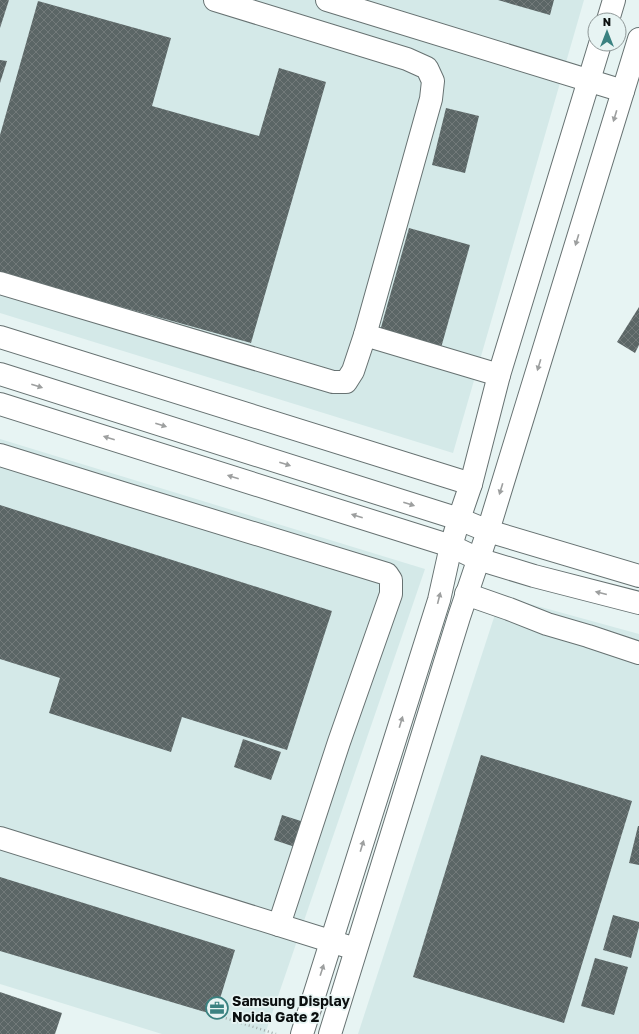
<svg xmlns="http://www.w3.org/2000/svg" width="639" height="1034" font-family="'Golos Text',sans-serif">
<style>
.built{fill:#d4e9e8}
.building{fill:url(#building-cross-hatch)}
.lines{fill:none;stroke-linecap:round;stroke-linejoin:round}
.minor-casing{stroke:#677272;stroke-width:24}
.path{stroke:#a1abaa;stroke-width:2.5;stroke-dasharray:1 3;stroke-linecap:butt}
.minor{stroke:#fff;stroke-width:22}
.oneway{fill:#9d9f9f}
.labels{text-anchor:middle;dominant-baseline:central;stroke-width:3.5;stroke-linejoin:round;paint-order:stroke}
.poi-label{font-size:14px;font-weight:bold;fill:#0b0f0f;stroke:#e7f4f3;text-anchor:start}
</style>
<defs>
<pattern id="building-cross-hatch" width="8" height="8" patternUnits="userSpaceOnUse"><rect width="8" height="8" fill="#5b6666"/><path d="M0 0l8 8M0 8l8-8" fill="none" stroke="#727a7a"/></pattern>
</defs>
<rect width="100%" height="100%" fill="#e7f4f3"/>
<!-- built -->
<g class="built">
<polygon points="0,0 584,0 453,453 0,313"/>
<polygon points="0,439 425,569 265,1034 162,1034 0,984"/>
<polygon points="501,596 639,634 639,1034 358,1034"/>
</g>
<!-- building -->
<g class="building">
<polygon points="0,0 9,0 0,28"/>
<polygon points="498,0 554,0 550,15"/>
<polygon points="38,1 171,38 152,106 259,136 279,68 326,82 251,343 0,273 0,135"/>
<polygon points="0,60 7,61 0,83"/>
<polygon points="446,108 479,116 465,173 432,165"/>
<polygon points="409,228 470,245 439,355 378,338"/>
<polygon points="639,307 639,345 635,353 617,342"/>
<polygon points="0,505 332,611 287,750 182,717 171,752 49,713 60,678 0,659"/>
<polygon points="243,739 281,752 271,780 234,767"/>
<polygon points="481,755 632,801 564,1023 413,977"/>
<polygon points="282,815 304,822 295,847 274,840"/>
<polygon points="638,826 639,826 639,865 629,863"/>
<polygon points="0,877 235,950 215,1015 0,951"/>
<polygon points="613,915 639,922 639,927 631,958 603,950"/>
<polygon points="595,958 628,967 614,1015 581,1006"/>
<polygon points="0,992 62,1013 55,1034 0,1034"/>
</g>
<g class="lines">
<!-- minor casing -->
<g class="minor-casing">
<g id="minor">
<polyline points="327,0 623,91"/>
<polyline points="608,20 614,0"/>
<polyline points="0,283 333,382 346,382 353,371 365,335 431,99 433,81 427,68 407,59 215,0"/>
<polyline points="365,335 499,375"/>
<polyline points="0,337 471,484"/>
<polyline points="0,374 459,519 488,531 639,576"/>
<polyline points="0,404 451,546 478,559 534,576 639,603"/>
<polyline points="0,455 132,496 387,574 391,580 391,594 339,742 279,925"/>
<polyline points="466,594 509,609 547,624 588,636 639,653"/>
<polyline points="0,838 346,946"/>
<polyline points="302,1034 439,600 451,546 459,519 471,484 499,375 600,44"/>
<polyline points="330,1034 459,617 488,531 639,39"/>
</g>
</g>
<!-- path -->
<polyline class="path" points="222,1017 276,1034"/>
<!-- minor -->
<use href="#minor" class="minor"/>
</g>
<!-- one-way arrows -->
<defs><path id="oneway-solid" d="M-6-.8H1V-3.2L6.5 0L1 3.2V.8H-6Z"/></defs>
<g class="oneway">
<use href="#oneway-solid" transform="translate(615 116) rotate(107)"/>
<use href="#oneway-solid" transform="translate(577 240) rotate(107)"/>
<use href="#oneway-solid" transform="translate(539 365) rotate(107)"/>
<use href="#oneway-solid" transform="translate(37 386) rotate(18)"/>
<use href="#oneway-solid" transform="translate(161 425) rotate(18)"/>
<use href="#oneway-solid" transform="translate(109 438) rotate(-163)"/>
<use href="#oneway-solid" transform="translate(285 464) rotate(18)"/>
<use href="#oneway-solid" transform="translate(233 477) rotate(-163)"/>
<use href="#oneway-solid" transform="translate(501 489) rotate(107)"/>
<use href="#oneway-solid" transform="translate(409 504) rotate(18)"/>
<use href="#oneway-solid" transform="translate(357 516) rotate(-163)"/>
<use href="#oneway-solid" transform="translate(601 593) rotate(-166)"/>
<use href="#oneway-solid" transform="translate(439 598) rotate(-76)"/>
<use href="#oneway-solid" transform="translate(401 722) rotate(-73)"/>
<use href="#oneway-solid" transform="translate(362 846) rotate(-73)"/>
<use href="#oneway-solid" transform="translate(322 970) rotate(-72)"/>
</g>
<!-- icons -->
<defs>
<g id="office-ring" transform="scale(1.15)"><circle r="9.5" fill="#e7f4f3" stroke="#3a8281" stroke-width="1.5"/><path d="M-6-3h4V-5.5h4V-3h4V5H-6ZM-1-4.5V-3h2v-1.5ZM-6 0V1H6V0Z" fill="#3a8281"/></g>
</defs>
<g fill-rule="evenodd">
<use href="#office-ring" x="217" y="1008"/>
</g>
<g class="labels">
<!-- poi labels -->
<g class="poi-label">
<text x="232" y="1000">Samsung Display<tspan x="232" dy="16">Noida Gate 2</tspan></text>
</g>
</g>
<!-- north arrow -->
<g transform="translate(607 32)"><circle r="19" fill="#e7f4f3" stroke="#8f9898"/>
<path d="M0-3L7 15L0 10L-7 15Z" fill="#3a8281"/>
<text y="-6" font-size="11" font-weight="bold" text-anchor="middle" fill="#0b0f0f">N</text>
</g>
</svg>
